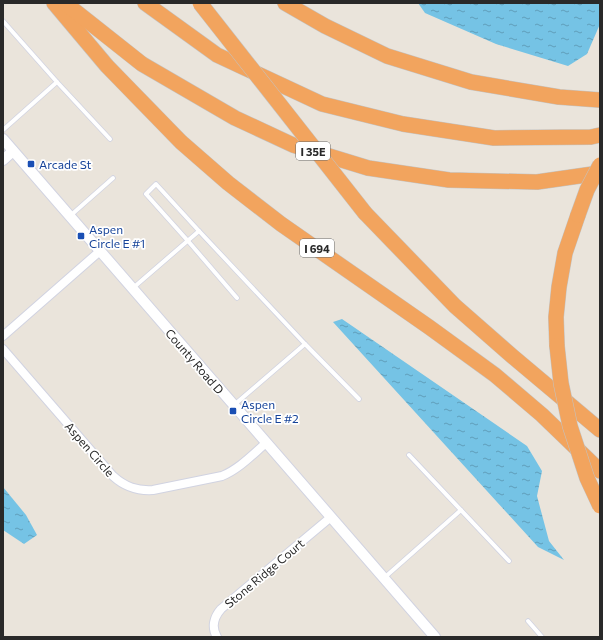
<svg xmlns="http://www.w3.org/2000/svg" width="603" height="640" font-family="Commissioner,sans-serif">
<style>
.water{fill:url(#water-ripples)}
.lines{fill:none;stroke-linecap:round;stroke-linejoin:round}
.service-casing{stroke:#d1d3e1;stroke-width:5.5}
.minor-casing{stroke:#d1d3e1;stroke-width:10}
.tertiary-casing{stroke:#d1d3e1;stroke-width:12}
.motorway-casing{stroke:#c3c3c3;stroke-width:16}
.service{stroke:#fff;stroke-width:4}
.minor{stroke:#fff;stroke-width:8}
.tertiary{stroke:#fff;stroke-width:10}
.motorway{stroke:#f2a45e;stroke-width:15}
.motorway-bridge-casing{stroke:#c3c3c3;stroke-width:16;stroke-linecap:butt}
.motorway-bridge{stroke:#f2a45e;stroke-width:15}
.transit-dot{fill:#1a4fb4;stroke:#fff;stroke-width:1.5}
.labels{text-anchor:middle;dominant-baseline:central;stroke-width:3.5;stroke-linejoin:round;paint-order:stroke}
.shield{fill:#fff;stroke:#696969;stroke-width:1}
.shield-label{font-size:11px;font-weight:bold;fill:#292929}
.transit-label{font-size:12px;fill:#164399;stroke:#fff;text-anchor:start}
.street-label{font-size:12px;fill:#292929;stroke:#fff}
</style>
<defs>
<pattern id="water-ripples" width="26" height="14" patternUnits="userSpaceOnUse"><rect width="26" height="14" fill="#75c3e5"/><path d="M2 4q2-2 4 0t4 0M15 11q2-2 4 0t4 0" fill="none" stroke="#609eba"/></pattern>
</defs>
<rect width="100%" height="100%" fill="#eae4db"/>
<!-- water -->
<g class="water">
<polygon points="418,3 600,3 600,24 587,54 568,66 496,44 425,13"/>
<polygon points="342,319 527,446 542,471 537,496 549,541 564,560 538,547 333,322"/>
<polygon points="3,487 26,515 37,535 24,544 3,530"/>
</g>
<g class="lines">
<!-- service casing -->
<g class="service-casing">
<g id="service">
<polyline points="3,21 57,82 3,130"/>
<polyline points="57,82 110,139"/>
<polyline points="70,216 113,178"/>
<polyline points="199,231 156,184 146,194 188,241 237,298"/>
<polyline points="133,288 199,231 305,344 234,405"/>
<polyline points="305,344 359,399"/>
<polyline points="409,455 509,561"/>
<polyline points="384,578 461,510"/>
<polyline points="528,621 542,637"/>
</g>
</g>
<!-- minor casing -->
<g class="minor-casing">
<g id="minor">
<polyline points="3,336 100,251"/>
<path d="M3 349 113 476C125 487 137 491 153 490L222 476C239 469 252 455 266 443"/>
<path d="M217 637C211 627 214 617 221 609L331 517"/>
</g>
</g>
<!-- tertiary casing -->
<g class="tertiary-casing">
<g id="tertiary">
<polyline points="3,139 435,637"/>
<polyline points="3,160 13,151"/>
</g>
</g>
<!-- motorway casing -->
<g class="motorway-casing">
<g id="motorway">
<polyline points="54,3 107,66 181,142 228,183 281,224 429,327 495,375 542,415 600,471"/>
<polyline points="65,3 142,64 235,118 293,145 368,168 449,180 537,182 600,173"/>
<polyline points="145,3 217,55 322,104 403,124 494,138 591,137 600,135"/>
<polyline points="285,3 325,26 387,56 471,82 559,97 600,100"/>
<polyline points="365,213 455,306 512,356 600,430"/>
<polyline points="557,346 556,317 559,287 565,253 578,215"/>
</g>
</g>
<!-- service -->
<use href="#service" class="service"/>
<!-- minor -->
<use href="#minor" class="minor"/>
<!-- tertiary -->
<use href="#tertiary" class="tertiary"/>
<!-- motorway -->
<use href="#motorway" class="motorway"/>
<!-- motorway-bridge casing -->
<g class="motorway-bridge-casing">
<g id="motorway-bridge">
<polyline points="200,3 365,213"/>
<polyline points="578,215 587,190 600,165"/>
<polyline points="557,346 561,383 570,426 587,478 600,506"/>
</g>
</g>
<!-- motorway-bridge -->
<use href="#motorway-bridge" class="motorway-bridge"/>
</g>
<!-- markers -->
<g class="transit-dot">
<rect x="27" y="160" width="8" height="8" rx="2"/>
<rect x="77" y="232" width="8" height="8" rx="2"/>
<rect x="229" y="407" width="8" height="8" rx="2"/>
</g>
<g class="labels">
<!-- shield labels -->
<g class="shield">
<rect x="296" y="142" width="34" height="18" rx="3"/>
<rect x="300" y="239" width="34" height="18" rx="3"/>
</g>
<g class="shield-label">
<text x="313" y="151">I 35E</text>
<text x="317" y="248">I 694</text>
</g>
<!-- transit labels -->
<g class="transit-label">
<text x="39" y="164">Arcade St</text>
<text x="89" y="229">Aspen<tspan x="89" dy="14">Circle E #1</tspan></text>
<text x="241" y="404">Aspen<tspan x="241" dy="14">Circle E #2</tspan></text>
</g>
<!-- street labels -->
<g class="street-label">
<text transform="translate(195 361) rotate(49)">County Road D</text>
<text transform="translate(90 449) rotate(49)">Aspen Circle</text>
<text transform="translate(264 573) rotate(-40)">Stone Ridge Court</text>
</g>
</g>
<!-- border -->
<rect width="603" height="640" fill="none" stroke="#292929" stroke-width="8"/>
</svg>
